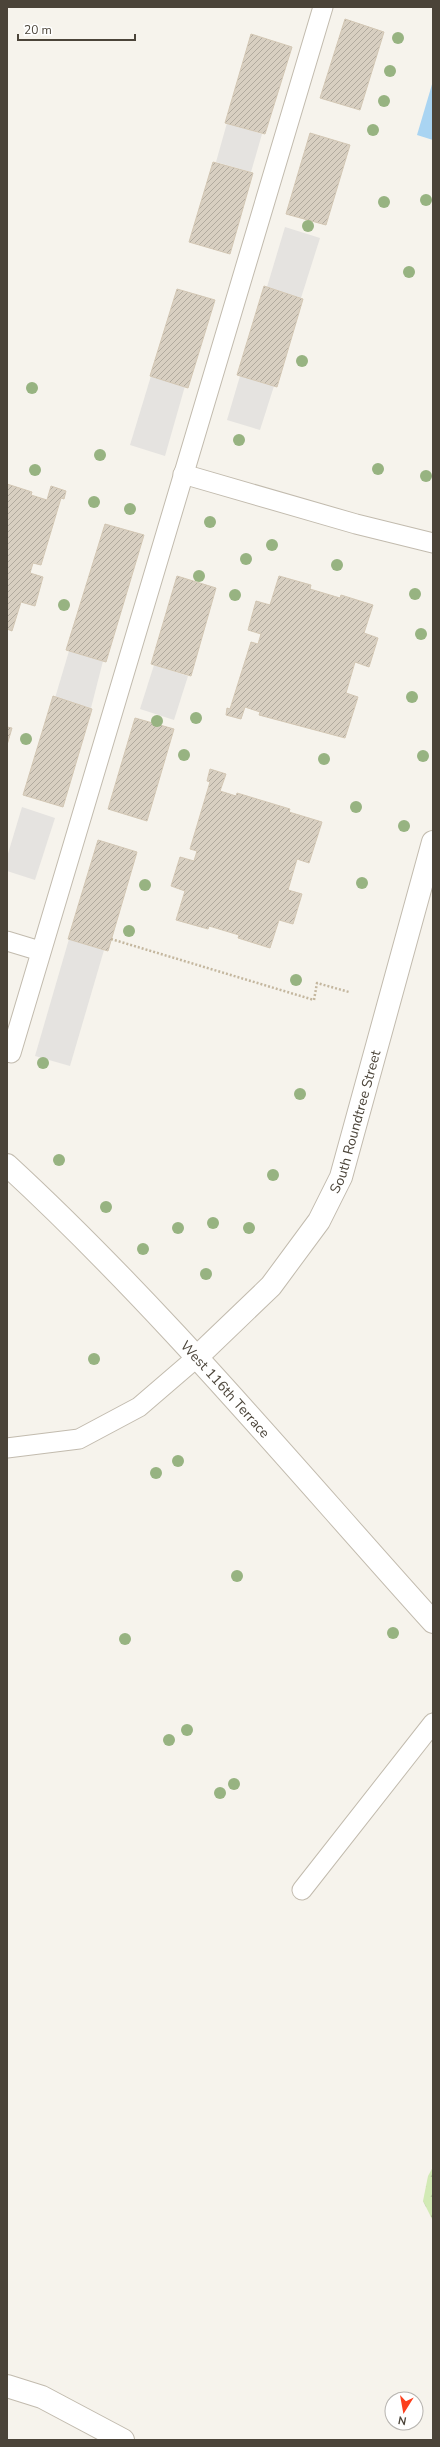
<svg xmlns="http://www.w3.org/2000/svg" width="440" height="2447" font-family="'Nunito Sans',sans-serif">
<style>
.forest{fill:url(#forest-firs)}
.parking{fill:#e5e3e0}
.water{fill:#a9d4f2}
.building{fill:url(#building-hatch);stroke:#d3c7b4}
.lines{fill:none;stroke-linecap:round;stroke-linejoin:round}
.service-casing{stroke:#c2bbae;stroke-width:21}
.minor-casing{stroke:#c2bbae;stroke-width:24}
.path{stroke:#c4b79f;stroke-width:2.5;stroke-dasharray:2 2;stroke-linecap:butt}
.service{stroke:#fff;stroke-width:19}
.minor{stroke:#fff;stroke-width:22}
.tree{fill:#97b381}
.labels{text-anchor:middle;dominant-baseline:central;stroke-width:3.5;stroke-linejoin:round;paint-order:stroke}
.street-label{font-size:14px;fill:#4b4439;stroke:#fff}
</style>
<defs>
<pattern id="forest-firs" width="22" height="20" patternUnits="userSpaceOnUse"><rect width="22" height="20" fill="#d2eab5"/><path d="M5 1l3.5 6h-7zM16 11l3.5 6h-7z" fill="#b6ca9c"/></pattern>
<pattern id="building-hatch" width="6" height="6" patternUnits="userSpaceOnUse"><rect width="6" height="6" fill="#d8cfc1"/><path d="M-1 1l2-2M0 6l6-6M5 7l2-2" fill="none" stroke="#b1aa9e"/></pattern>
</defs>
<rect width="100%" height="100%" fill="#f6f3ec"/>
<!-- forest -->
<polygon class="forest" points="433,2167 433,2221 423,2201 428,2176"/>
<!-- parking -->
<g class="parking">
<polygon points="227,123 262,134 251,172 216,162"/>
<polygon points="285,227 320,238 301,298 267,287"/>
<polygon points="151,376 185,386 165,456 130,445"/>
<polygon points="240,376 274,386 260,430 227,420"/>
<polygon points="69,651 103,661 91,708 55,698"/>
<polygon points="154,665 188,676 174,720 140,709"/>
<polygon points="22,807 55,818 35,880 7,871 7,857"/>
<polygon points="69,939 104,950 70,1066 35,1056"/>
</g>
<!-- water -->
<polygon class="water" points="433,81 433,140 417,135"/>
<!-- building -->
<g class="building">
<polygon points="345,19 384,32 360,110 320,98"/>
<polygon points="251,34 292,47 265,134 225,123"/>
<polygon points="310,133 350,145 326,225 286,214"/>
<polygon points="213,162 253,173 230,254 189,242"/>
<polygon points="264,286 303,299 277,387 237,375"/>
<polygon points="177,289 215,300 188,388 150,376"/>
<polygon points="7,484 32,492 31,495 47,500 51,486 66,491 64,499 61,498 41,565 33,563 30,573 43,577 35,606 21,602 12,631 7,629"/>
<polygon points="105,524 144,535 106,662 66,650"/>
<polygon points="177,576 216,588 191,676 151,664"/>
<polygon points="279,576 311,585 310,589 340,598 341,595 373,605 364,633 378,638 369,667 355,662 346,693 358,697 345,738 259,715 260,712 245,707 241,719 226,715 227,708 230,709 251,642 258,644 261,634 248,630 256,601 270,605"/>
<polygon points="53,696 92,709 63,807 23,795"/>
<polygon points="135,718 174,729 147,821 108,809"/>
<polygon points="7,727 12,728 7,745"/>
<polygon points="210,769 226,774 220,791 236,796 237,793 290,809 289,812 322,822 309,863 297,859 288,890 302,894 293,924 279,920 270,948 238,938 239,935 209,926 208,929 176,920 185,891 171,886 180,857 194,861 197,851 190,849 210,782 207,781"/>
<polygon points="98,840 137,852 108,951 68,939"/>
</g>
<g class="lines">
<!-- service casing -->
<g class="service-casing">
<g id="service">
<polyline points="183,474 356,524 433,543"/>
<polyline points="7,941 40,951"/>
<polyline points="11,1053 323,7"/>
<polyline points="7,1448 79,1439 139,1407 196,1358"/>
<polyline points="302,1890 433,1723"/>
</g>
</g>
<!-- minor casing -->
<g class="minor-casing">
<g id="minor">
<path id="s1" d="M7 1165C160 1306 294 1468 433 1622"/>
<path id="s2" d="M196 1358 271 1286 319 1221 341 1177 433 842"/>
<polyline points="7,2386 42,2397 123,2440"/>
</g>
</g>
<!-- path -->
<polyline class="path" points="111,939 314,1000 317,983 349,992"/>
<!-- service -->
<use href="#service" class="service"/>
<!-- minor -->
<use href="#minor" class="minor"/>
</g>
<!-- trees -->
<g class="tree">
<circle cx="398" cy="38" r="6"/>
<circle cx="390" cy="71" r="6"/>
<circle cx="384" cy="101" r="6"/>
<circle cx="373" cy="130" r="6"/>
<circle cx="426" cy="200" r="6"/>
<circle cx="384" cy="202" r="6"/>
<circle cx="308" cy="226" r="6"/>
<circle cx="409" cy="272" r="6"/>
<circle cx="302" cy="361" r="6"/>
<circle cx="32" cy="388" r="6"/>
<circle cx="239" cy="440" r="6"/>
<circle cx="100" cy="455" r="6"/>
<circle cx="378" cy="469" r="6"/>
<circle cx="35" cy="470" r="6"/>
<circle cx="426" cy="476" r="6"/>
<circle cx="94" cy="502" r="6"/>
<circle cx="130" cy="509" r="6"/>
<circle cx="210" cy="522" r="6"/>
<circle cx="272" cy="545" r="6"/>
<circle cx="246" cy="559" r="6"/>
<circle cx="337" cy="565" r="6"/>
<circle cx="199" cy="576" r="6"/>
<circle cx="415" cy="594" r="6"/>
<circle cx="235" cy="595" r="6"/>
<circle cx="64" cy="605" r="6"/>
<circle cx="421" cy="634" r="6"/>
<circle cx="412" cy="697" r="6"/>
<circle cx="196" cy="718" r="6"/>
<circle cx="157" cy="721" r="6"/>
<circle cx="26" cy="739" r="6"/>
<circle cx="184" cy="755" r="6"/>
<circle cx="423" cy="756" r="6"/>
<circle cx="324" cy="759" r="6"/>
<circle cx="356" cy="807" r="6"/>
<circle cx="404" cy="826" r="6"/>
<circle cx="362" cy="883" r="6"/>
<circle cx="145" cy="885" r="6"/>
<circle cx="129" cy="931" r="6"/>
<circle cx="296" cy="980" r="6"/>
<circle cx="43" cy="1063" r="6"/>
<circle cx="300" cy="1094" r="6"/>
<circle cx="59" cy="1160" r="6"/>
<circle cx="273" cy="1175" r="6"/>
<circle cx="106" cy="1207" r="6"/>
<circle cx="213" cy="1223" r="6"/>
<circle cx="178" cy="1228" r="6"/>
<circle cx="249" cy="1228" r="6"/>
<circle cx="143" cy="1249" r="6"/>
<circle cx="206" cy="1274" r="6"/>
<circle cx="94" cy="1359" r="6"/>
<circle cx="178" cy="1461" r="6"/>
<circle cx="156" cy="1473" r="6"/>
<circle cx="237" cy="1576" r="6"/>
<circle cx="393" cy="1633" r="6"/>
<circle cx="125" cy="1639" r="6"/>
<circle cx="187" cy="1730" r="6"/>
<circle cx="169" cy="1740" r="6"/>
<circle cx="234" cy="1784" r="6"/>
<circle cx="220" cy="1793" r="6"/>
</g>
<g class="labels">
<!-- street labels -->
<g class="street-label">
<text stroke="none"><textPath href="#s2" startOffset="291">South Roundtree Street</textPath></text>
<text stroke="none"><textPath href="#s1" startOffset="313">West 116th Terrace</textPath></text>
</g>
</g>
<!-- border -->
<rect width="440" height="2447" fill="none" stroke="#4b4439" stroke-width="16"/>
<!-- north arrow -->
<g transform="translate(404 2411) rotate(191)"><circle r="19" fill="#ffffff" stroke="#b7b4b0"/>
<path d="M0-3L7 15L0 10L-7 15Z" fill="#fc3f1d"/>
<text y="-6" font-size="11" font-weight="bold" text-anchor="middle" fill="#4b4439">N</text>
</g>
<!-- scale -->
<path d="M18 34v6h117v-6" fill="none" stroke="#4b4439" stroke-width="2"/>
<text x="24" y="34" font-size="12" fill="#4b4439" stroke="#ffffff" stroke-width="3" paint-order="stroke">20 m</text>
</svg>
